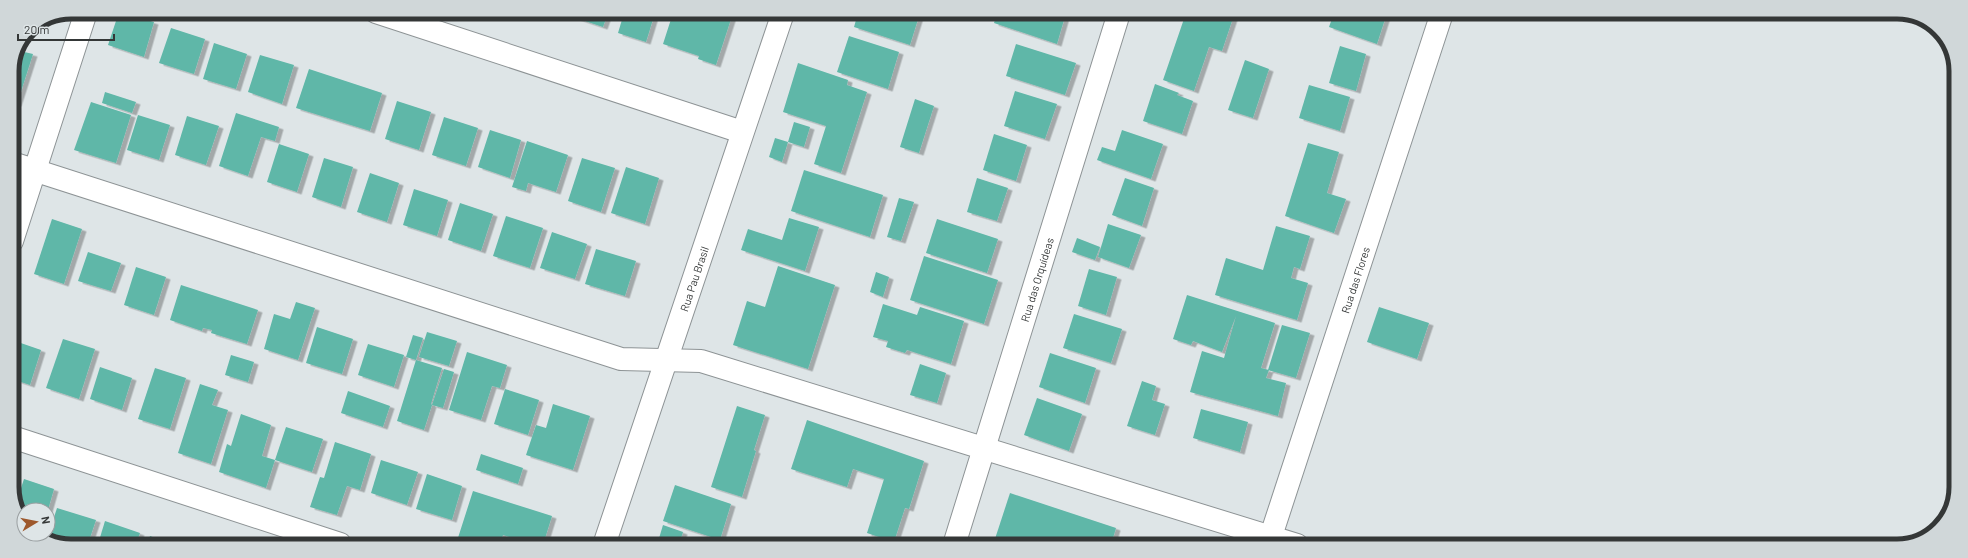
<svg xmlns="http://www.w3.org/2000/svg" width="1968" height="558" font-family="Barlow,sans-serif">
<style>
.building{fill:#5fb7a8;filter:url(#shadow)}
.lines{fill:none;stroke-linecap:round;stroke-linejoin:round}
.street-casing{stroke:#8d9395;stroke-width:24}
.street{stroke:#fff;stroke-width:22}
.labels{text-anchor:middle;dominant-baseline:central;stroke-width:3.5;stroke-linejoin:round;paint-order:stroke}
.street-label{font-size:11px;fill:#343737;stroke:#dee5e7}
.rim{fill:none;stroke:#343737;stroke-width:5}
</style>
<defs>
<filter id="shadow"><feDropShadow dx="4.5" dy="2.5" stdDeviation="0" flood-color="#0004"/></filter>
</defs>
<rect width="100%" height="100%" fill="#dee5e7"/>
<!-- building -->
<g class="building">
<polygon points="119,12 154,22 144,57 108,45"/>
<polygon points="575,13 608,13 603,27 573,17"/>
<polygon points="624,13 655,13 646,42 618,33"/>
<polygon points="670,13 733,13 716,65 698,59 699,56 663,44 672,16 669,16"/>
<polygon points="858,13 920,13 910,45 854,27"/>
<polygon points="997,13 1066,13 1057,44 994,23"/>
<polygon points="1186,13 1229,13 1234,15 1222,51 1209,47 1194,91 1163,80"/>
<polygon points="1334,13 1387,13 1377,44 1329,27"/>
<polygon points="171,28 205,39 194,74 159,63"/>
<polygon points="849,36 899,52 888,89 837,72"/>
<polygon points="214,43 247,54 236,89 203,79"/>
<polygon points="1016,44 1076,63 1065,95 1006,76"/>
<polygon points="1340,46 1366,54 1356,91 1329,83"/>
<polygon points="20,51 33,54 17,104 12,103 12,71"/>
<polygon points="260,55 294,65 282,104 248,92"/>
<polygon points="1245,60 1269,69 1253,118 1228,110"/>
<polygon points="798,63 848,80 847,85 867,92 841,173 814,164 826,126 783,112"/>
<polygon points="309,69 382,93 370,131 296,108"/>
<polygon points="1155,84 1179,93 1177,95 1193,101 1182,134 1143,121"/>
<polygon points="1309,85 1350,97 1340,131 1299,118"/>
<polygon points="1015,91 1057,104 1045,139 1004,126"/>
<polygon points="105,92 136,102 132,113 102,103"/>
<polygon points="915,99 934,106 919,153 900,147"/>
<polygon points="397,101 431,112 419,150 385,139"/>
<polygon points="91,102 131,115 116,163 74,150"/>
<polygon points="236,113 279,127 275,141 261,137 248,176 219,166"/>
<polygon points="138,115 170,125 159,160 127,150"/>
<polygon points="187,116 219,126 206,165 175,155"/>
<polygon points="444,117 478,128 466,166 432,155"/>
<polygon points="794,122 810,127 804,147 788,142 782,162 769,157 775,138 788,142"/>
<polygon points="490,130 521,140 510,178 478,167"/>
<polygon points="1122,130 1163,144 1151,179 1097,160 1102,147 1115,151"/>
<polygon points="994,134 1027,145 1016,181 983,170"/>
<polygon points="527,141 568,155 556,192 528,183 526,191 512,187"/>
<polygon points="1308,143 1339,152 1327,193 1346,199 1334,233 1285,216"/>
<polygon points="279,144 309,154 297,192 267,182"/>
<polygon points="324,158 353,167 341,207 312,197"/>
<polygon points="582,158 615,168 601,212 568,201"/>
<polygon points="626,167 659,178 645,224 611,213"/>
<polygon points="804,170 883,195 870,237 791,211"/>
<polygon points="370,173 399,183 387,222 357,212"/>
<polygon points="977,178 1008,188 997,221 967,212"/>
<polygon points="1125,178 1154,188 1142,226 1112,215"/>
<polygon points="414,189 448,200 437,236 403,225"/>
<polygon points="899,198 914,202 901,241 887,237"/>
<polygon points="460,203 493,214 481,251 448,240"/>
<polygon points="506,216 543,228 530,268 493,256"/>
<polygon points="789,218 819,227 805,271 741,250 748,229 782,240"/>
<polygon points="52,219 82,229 64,284 34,274"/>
<polygon points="937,219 998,239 987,273 926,253"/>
<polygon points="1108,224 1141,235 1129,268 1098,257"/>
<polygon points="1276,226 1310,236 1300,269 1294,267 1291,278 1308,283 1297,320 1215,295 1226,258 1263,270"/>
<polygon points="552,232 587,244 575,279 540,268"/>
<polygon points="1077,238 1100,247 1095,260 1072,252"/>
<polygon points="596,249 636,261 625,296 585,284"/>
<polygon points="88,252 121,263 111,291 78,281"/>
<polygon points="924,256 998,280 984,324 910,300"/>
<polygon points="778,266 835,285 808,369 733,345 747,301 765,307"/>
<polygon points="136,267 166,277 154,315 124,305"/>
<polygon points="1089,269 1117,277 1106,315 1078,306"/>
<polygon points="876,272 889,277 883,297 870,292"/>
<polygon points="181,285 258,310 247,344 211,333 212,330 203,328 202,331 170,320"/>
<polygon points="1187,295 1275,323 1261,368 1269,370 1266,378 1286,383 1278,416 1190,392 1202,351 1224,358 1236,316 1222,352 1193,341 1191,345 1173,339"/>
<polygon points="296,302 315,308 298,360 264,349 274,314 290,319"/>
<polygon points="883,304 917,315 920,307 964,321 951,364 907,350 905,353 886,347 888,341 873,337"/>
<polygon points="1379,307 1429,323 1417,359 1367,342"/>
<polygon points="1074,314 1122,329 1111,363 1063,348"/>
<polygon points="1282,325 1310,333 1296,378 1268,370"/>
<polygon points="317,327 353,339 342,374 306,363"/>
<polygon points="427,332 457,341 449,366 419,357"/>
<polygon points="413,335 423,338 416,360 406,357"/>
<polygon points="63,339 95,349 79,399 46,388"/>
<polygon points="12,340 41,350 30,385 12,379"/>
<polygon points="368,344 404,355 394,387 358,375"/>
<polygon points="467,352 507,365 500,388 492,386 481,420 449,410"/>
<polygon points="1050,353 1096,368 1085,403 1039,387"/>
<polygon points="231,355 254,362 248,382 225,375"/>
<polygon points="416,360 442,368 431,404 432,405 444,369 454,372 443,408 432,405 424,430 397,421"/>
<polygon points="920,364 946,373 937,403 910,395"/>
<polygon points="100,367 132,378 122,410 90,399"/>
<polygon points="155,368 186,378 170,429 138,419"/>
<polygon points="1142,381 1156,386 1152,400 1165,404 1155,435 1127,426"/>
<polygon points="200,384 218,390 212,405 228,410 211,464 178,453"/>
<polygon points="505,389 539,400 528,435 494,424"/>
<polygon points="348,391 390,406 383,427 341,413"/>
<polygon points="1037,398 1082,414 1069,451 1024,435"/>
<polygon points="553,404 590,416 573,470 526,455 536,425 546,428"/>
<polygon points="737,406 765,415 754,450 756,451 742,497 711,487"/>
<polygon points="1201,409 1248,422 1240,452 1193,438"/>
<polygon points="241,414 271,425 262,456 275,460 266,488 219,472 227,444 231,446"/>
<polygon points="807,420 924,461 909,509 905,508 894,542 867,533 884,479 853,469 847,487 791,469"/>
<polygon points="286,427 323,439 312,472 275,460"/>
<polygon points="335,442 371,454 360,490 347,486 337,515 310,507 320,477 324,478"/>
<polygon points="481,454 523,468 518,484 476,470"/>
<polygon points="381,460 418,472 407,505 371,493"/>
<polygon points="427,474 462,486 452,520 416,509"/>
<polygon points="24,479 54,489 48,510 24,510 24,520 14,496 18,497"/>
<polygon points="675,485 731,504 720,540 663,521"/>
<polygon points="473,491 552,516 543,545 510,545 512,538 503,535 500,545 456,544"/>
<polygon points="1010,493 1116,528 1111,545 993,545"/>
<polygon points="57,508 96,520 88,544 73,544 48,536"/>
<polygon points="105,521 140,533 136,544 98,544"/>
<polygon points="663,525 683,532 679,545 657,545"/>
<polygon points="150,536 172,544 147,544"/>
<polygon points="689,537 711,544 711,545 686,545"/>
</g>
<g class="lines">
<!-- street casing -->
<g class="street-casing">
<g id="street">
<polyline points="376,12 742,132"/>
<polyline points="12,163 621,359 701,361 1297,545"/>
<polyline points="12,241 86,12"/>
<polyline points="12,437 340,544"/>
<path id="s1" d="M604 545 783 13"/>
<path id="s2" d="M954 545 1119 13"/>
<path id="s3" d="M1268 545 1442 13"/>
</g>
</g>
<!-- street -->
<use href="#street" class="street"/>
</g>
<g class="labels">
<!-- street labels -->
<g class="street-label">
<text stroke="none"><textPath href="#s1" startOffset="281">Rua Pau Brasil</textPath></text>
<text stroke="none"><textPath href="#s2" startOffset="278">Rua das Orquídeas</textPath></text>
<text stroke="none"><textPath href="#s3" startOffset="279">Rua das Flores</textPath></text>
</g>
</g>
<!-- crop -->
<path d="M0 0H1968V558H0ZM71 19H1897A52 52 0 0 1 1949 71V487A52 52 0 0 1 1897 539H71A52 52 0 0 1 19 487V71A52 52 0 0 1 71 19Z" fill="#d0d7d9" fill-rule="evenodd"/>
<path class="rim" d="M71 19H1897A52 52 0 0 1 1949 71V487A52 52 0 0 1 1897 539H71A52 52 0 0 1 19 487V71A52 52 0 0 1 71 19Z"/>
<!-- north arrow -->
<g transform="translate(36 522) rotate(80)"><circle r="19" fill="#dee5e7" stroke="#9a9fa1"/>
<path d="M0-3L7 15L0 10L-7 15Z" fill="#9d582c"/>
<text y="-6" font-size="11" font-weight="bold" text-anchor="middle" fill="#343737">N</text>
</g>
<!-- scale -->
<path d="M18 34v6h96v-6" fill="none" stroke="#343737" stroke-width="2"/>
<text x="24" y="34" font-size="12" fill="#343737" stroke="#dee5e7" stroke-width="3" paint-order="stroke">20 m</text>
</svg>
